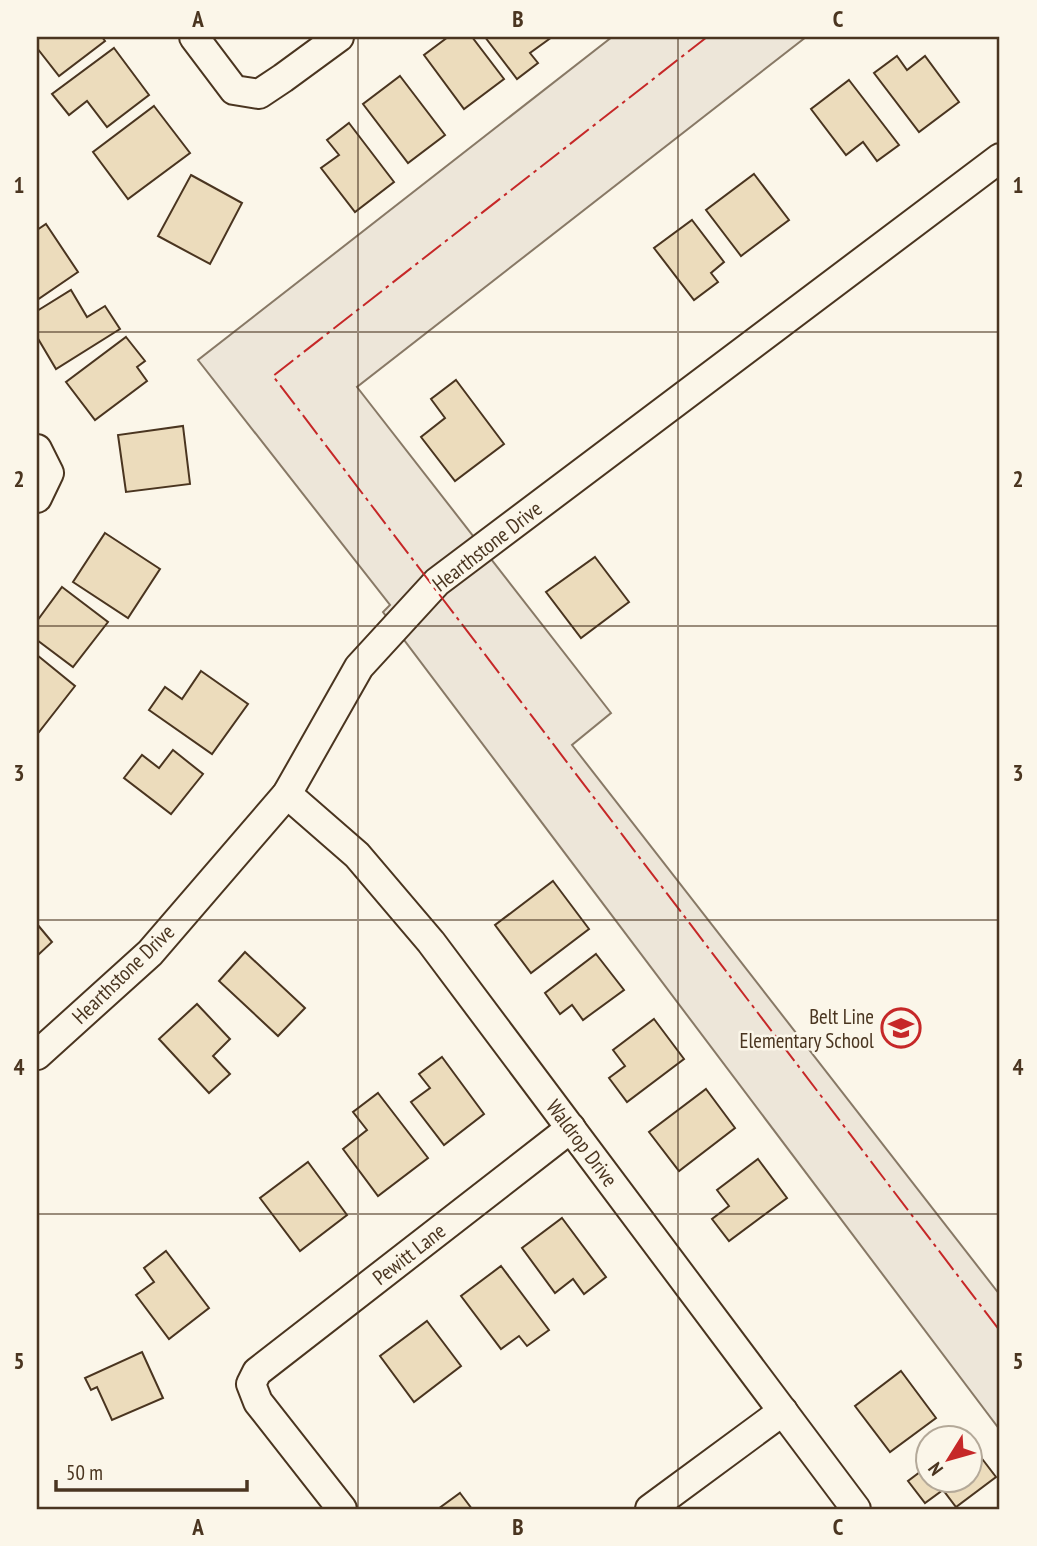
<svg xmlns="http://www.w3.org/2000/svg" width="1037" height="1546" font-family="'PT Sans Narrow',sans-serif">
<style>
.green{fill:#ede6d9;stroke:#887966;stroke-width:2}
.building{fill:#ecdcbc;stroke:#4a3520;stroke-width:2}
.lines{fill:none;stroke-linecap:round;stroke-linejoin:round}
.minor-casing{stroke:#4a3520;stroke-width:32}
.minor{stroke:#fbf6e9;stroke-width:28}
.power{stroke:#c62828;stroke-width:2;stroke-dasharray:24 5 3.5 5;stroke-linecap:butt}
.grid{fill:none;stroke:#4a3520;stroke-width:2;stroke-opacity:0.55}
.labels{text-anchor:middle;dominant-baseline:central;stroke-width:5;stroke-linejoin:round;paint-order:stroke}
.street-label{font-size:21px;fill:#4a3520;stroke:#fbf6e9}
.poi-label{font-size:21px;fill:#4a3520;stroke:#fbf6e9;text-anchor:end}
.neatline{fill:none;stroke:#4a3520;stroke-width:2.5}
.grid-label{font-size:23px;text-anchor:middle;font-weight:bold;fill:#4a3520}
</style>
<rect width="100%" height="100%" fill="#fbf6e9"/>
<!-- green -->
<polygon class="green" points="612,37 806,37 357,387 611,713 572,745 1000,1295 1000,1430 383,612 390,605 198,360"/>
<!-- building -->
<g class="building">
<polygon points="37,37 102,37 105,41 59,76 37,48"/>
<polygon points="448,37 472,37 504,79 464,109 424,55"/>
<polygon points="485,37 552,37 530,53 538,63 517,79"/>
<polygon points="114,48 149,95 107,127 87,101 69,115 52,94"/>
<polygon points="897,56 907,70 925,56 959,102 919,132 874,73"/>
<polygon points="400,76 445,135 408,163 363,104"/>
<polygon points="849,80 899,145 877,161 863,142 846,155 811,109"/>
<polygon points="154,106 190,153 128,199 93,152"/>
<polygon points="349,123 394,182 355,212 321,168 339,155 327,140"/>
<polygon points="754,174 789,220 741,256 706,210"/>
<polygon points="191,175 242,203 210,264 158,236"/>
<polygon points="692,220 724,262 711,273 718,282 694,300 654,248"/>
<polygon points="46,224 78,272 37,300 37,230"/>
<polygon points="71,290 87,317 105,306 120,329 56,369 37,337 37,311"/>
<polygon points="126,337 145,361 137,367 147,381 95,420 66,382"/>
<polygon points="456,380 504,444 455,481 421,437 445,418 431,399"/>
<polygon points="183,426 190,484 126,492 118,435"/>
<polygon points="105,533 160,569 128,618 73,582"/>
<polygon points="595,557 629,602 581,638 546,592"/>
<polygon points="62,587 108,622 73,667 37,640 37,621"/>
<polygon points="37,655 75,686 39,732 37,731"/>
<polygon points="201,671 248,704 212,754 149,710 165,687 182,699"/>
<polygon points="173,750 203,774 171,814 124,778 142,755 159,768"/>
<polygon points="553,881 589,929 531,973 495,925"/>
<polygon points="37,924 52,942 37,956"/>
<polygon points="245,952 305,1008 278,1036 219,981"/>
<polygon points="596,954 624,990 583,1020 572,1005 560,1014 545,993"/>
<polygon points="197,1004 230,1039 213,1056 230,1074 209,1093 159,1039"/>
<polygon points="654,1019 684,1059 627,1102 609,1078 625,1066 613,1050"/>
<polygon points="442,1057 484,1114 444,1145 411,1102 430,1088 419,1074"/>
<polygon points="706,1089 735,1128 679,1171 649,1132"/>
<polygon points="378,1093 428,1158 378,1196 343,1149 367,1130 353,1112"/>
<polygon points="758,1159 787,1198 729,1241 712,1219 729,1206 717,1190"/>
<polygon points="308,1162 347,1215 300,1251 260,1198"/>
<polygon points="562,1218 606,1277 584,1294 573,1279 555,1293 522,1248"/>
<polygon points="166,1251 209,1308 169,1339 136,1295 154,1282 144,1268"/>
<polygon points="501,1266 549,1330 527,1346 519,1336 501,1349 461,1296"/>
<polygon points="427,1321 461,1366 414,1402 380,1356"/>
<polygon points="142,1352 163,1398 112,1420 97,1387 91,1390 85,1378"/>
<polygon points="901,1371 936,1418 890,1452 855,1406"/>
<polygon points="970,1443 996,1477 956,1507 943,1490 925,1503 908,1481 928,1466 928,1480 970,1480"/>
<polygon points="460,1493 472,1509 438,1509"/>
</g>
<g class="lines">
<!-- minor casing -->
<g class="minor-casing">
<g id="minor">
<polyline points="194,37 234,90 259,94 283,78 339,37"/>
<polyline points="37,449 49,473 37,498"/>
<polyline points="287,794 357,855 431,942 856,1509"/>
<polyline points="37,1055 150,953 287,794 359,667 437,582 1000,158"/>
<polyline points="342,1509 258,1402 251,1384 257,1372 571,1128"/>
<polyline points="650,1509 783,1411"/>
</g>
</g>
<!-- minor -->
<use href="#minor" class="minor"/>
<!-- power -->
<polyline class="power" points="707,37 273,376 1000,1331"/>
</g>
<!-- grid -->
<path class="grid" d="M358 37V1509M678 37V1509M37 332H1000M37 626H1000M37 920H1000M37 1214H1000"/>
<!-- icons -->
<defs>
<g id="school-ring" transform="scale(2.0125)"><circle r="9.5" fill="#fbf6e9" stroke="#c62828" stroke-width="1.5"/><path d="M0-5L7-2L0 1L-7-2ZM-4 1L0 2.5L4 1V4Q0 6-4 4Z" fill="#c62828"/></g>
</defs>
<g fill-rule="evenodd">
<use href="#school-ring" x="901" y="1028"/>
</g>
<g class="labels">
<!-- street labels -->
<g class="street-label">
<text transform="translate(487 546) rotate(-38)">Hearthstone Drive</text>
<text transform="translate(123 974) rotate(-44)">Hearthstone Drive</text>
<text transform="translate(582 1143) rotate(53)">Waldrop Drive</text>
<text transform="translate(409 1254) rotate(-38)">Pewitt Lane</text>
</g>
<!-- poi labels -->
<g class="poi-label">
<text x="874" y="1016">Belt Line<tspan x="874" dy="24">Elementary School</tspan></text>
</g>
</g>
<!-- border -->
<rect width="1037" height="1546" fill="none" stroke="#fbf6e9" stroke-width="77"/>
<!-- north arrow -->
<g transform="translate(949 1459) rotate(233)"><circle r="33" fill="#fbf6e9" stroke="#b4a999" stroke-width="2"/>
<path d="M0-5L12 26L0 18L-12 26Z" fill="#c62828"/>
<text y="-10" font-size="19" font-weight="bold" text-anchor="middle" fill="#4a3520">N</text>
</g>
<!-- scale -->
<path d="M56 1480v10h191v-10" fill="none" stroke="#4a3520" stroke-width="3.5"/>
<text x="66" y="1480" font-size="21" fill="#4a3520" stroke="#fbf6e9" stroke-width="5" paint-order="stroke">50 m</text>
<rect x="38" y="38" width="960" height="1470" class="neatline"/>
<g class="grid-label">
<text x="198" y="27">A</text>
<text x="518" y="27">B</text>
<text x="838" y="27">C</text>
<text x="19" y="193">1</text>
<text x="1018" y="193">1</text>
<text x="19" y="487">2</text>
<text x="1018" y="487">2</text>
<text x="19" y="781">3</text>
<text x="1018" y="781">3</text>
<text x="19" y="1075">4</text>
<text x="1018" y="1075">4</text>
<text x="19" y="1369">5</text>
<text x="1018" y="1369">5</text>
<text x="198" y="1535">A</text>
<text x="518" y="1535">B</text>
<text x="838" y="1535">C</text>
</g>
</svg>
